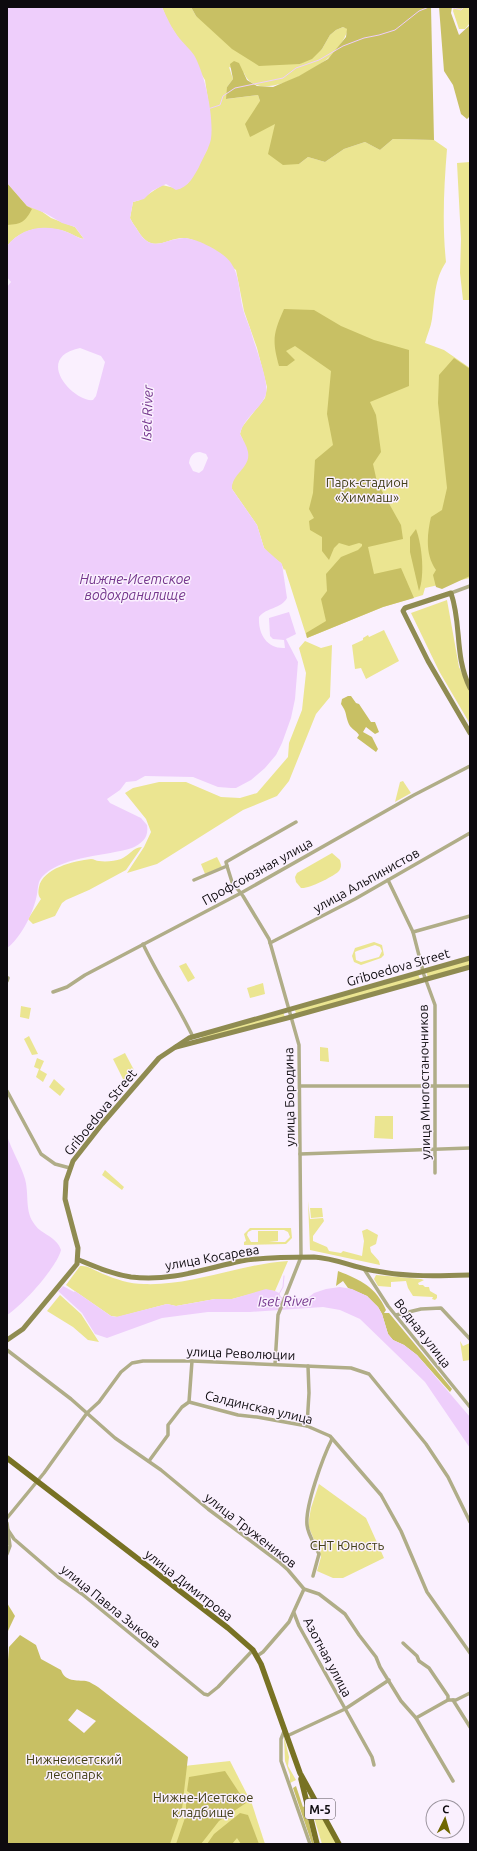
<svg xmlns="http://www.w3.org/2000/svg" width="477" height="1851" font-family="Ubuntu,sans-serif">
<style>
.green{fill:#ebe591;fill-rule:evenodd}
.forest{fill:#c8c064;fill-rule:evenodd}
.water{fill:#eecefb;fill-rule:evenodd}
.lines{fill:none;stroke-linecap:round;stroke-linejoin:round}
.stream{stroke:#eecefb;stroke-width:1}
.street{stroke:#b0ad88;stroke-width:3.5}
.secondary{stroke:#8f8b51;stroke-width:5}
.primary{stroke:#787224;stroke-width:5.5}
.labels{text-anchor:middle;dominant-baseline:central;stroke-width:3;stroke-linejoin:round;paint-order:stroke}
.shield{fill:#faf0fe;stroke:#544f56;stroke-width:1}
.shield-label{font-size:12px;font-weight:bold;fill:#0d0a0e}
.park-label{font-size:13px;fill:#413e16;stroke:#faf0fe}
.street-label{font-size:13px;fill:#0d0a0e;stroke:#faf0fe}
.water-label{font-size:14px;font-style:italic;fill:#75378d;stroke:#faf0fe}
</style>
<rect width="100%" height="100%" fill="#faf0fe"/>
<!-- green -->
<g class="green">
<path d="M162 7H191L196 16 289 63 300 64 322 49 330 35 336 30 343 27 348 29C345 40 335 53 327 59 309 73 257 104 244 73L229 67 233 79 227 87V99L258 95 260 101 276 124 299 164 308 157 325 162 344 149 365 142 380 150 393 139 434 140 447 149C444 186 442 224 446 262 434 280 435 298 432 319 431 327 427 335 425 343L444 350 470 368V578L425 588 423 595 383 607 307 638 285 569 284 570 281 563 270 555 264 548 257 525 232 489V484L243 440 240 434 242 427 265 398 267 387 257 348 244 311 236 270C222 260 206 244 190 239 169 233 155 258 138 231 136 227 132 223 130 218L133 202 140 200 162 185 179 189 188 183 207 150 211 133 210 114 205 80 168 22Z"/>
<polygon points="454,7 470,7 470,23 465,29 459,29 453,11"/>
<polygon points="470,162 470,300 463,300 460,273 461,239 457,163"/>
<path d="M7 183 41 211 51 218 75 227 84 239C77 238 71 233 64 231 43 225 21 228 7 246Z"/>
<polygon points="447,600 459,667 470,690 470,724 439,671 411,613"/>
<polygon points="384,630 399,661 366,679 361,668 355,669 352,645 363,640 363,638 368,635 369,637"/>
<polygon points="305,641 321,648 332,645 330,697 316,714 289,781 277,796 243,810 157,864 127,873 144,847 151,832 146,819 125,793 133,788 159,782 186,782 221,797 240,798 257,793 288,757 289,743 302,710 306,673 299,648"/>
<polygon points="403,781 411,793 395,802 400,782"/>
<path d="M142 847 126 870 89 890 66 900 62 903 55 916 33 924 28 919 41 899C38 896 38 892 39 887 43 868 74 861 91 859 94 859 96 861 99 861 106 862 115 861 121 859 129 856 133 847 142 847Z"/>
<path d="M332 853 340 860C341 864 342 868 338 872 332 877 309 889 301 888L296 882 295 877 297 873Z"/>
<polygon points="217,857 222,867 205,874 201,864"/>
<path d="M374 942 382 945 384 955 381 958 361 965 354 962 352 956 355 948ZM375 945 380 947 382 951 379 957 361 962 356 960 355 952 357 951Z"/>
<polygon points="470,960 470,965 428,977 426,972"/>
<polygon points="186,963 195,978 188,982 179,966"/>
<polygon points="418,974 420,979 296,1014 295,1010"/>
<polygon points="263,983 265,994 250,998 247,988"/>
<polygon points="21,1006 31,1008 29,1019 20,1017"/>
<polygon points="283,1012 285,1017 202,1039 201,1036"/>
<polygon points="29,1036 38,1054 32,1055 24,1039"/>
<polygon points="320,1047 328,1048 329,1062 320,1061"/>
<polygon points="125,1053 134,1070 124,1081 113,1059"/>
<polygon points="37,1058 44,1061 40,1070 47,1074 43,1082 36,1077 39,1069 34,1067"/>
<polygon points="54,1079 65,1089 60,1096 49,1087"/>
<polygon points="375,1116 393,1116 393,1139 374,1138"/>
<polygon points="105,1170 124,1187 122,1190 102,1175"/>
<polygon points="308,1201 310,1219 323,1218 324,1221 313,1236 313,1241 327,1247 329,1251 341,1253 343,1251 362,1256 364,1241 362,1231 367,1229 378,1235 376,1244 370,1247 371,1252 379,1261 380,1265 310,1250"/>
<polygon points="310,1208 322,1208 323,1217 311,1218"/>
<path d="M250 1228H291L292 1238 286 1244 244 1245V1242L246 1241 244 1234ZM252 1230H284L288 1232 290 1237 285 1242H269L278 1241V1231H258V1242H251L247 1235 248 1232Z"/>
<path d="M288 1261 275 1291 266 1290 232 1299H215L176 1306 167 1304 118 1317 111 1316 66 1285 80 1266C89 1265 95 1271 103 1274 115 1279 130 1284 144 1284 192 1286 240 1264 288 1261Z"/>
<polygon points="376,1275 421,1279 424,1280 418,1283 419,1285 423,1285 425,1287 429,1287 430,1291 437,1295 437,1298 435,1300 432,1299 433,1297 413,1296 408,1288 406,1281 391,1282 391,1287 378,1286 374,1279"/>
<polygon points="60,1295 81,1314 99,1342 88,1340 73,1327 47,1311"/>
<polygon points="460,1341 463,1346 470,1343 470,1360 463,1361"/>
<polygon points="319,1484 366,1518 384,1558 343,1578 333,1578 317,1571 321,1557 308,1525 311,1508"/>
<polygon points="284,1736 289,1757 288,1766 296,1780 290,1783 290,1775 285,1761"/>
<polygon points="230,1761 252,1804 265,1844 105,1844 184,1766"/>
<polygon points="310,1796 337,1844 322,1844 308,1797"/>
</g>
<!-- forest -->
<g class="forest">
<polygon points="191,7 431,7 434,140 393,139 380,150 365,142 344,149 325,162 308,157 299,164 283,165 268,154 275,124 250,137 245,124 260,101 258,95 226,99 227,87 233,79 230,64 234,61 239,63 247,80 257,86 273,87 299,76 328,59 346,37 347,29 343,27 336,30 330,35 322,49 312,59 300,64 259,66 232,49 196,16"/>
<polygon points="439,7 452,7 451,13 459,35 470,25 470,116 467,119 461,114 453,85 444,71"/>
<path d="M7 183 27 206 32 209C25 222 22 224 7 225Z"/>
<path d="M284 309 314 310 341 326 374 340 409 350V386L370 402 376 415 381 452 373 464 377 482 401 525 403 539 368 547 374 574 401 568 414 598 383 607 307 638 306 633 326 621 321 599 327 591 326 574 341 557 358 550 362 546V544L359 543 349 546 339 543 334 548 329 560 322 551V537L310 530 309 521 314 518 309 509 313 493 315 460 333 445 327 414 331 371 295 346 286 351 295 360 287 366H279C272 340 273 334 284 309Z"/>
<path d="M454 358 470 369V576L442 589 436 587 433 575 436 570C425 555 427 534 431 517L442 510 447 488 438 403 439 375Z"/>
<path d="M416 529C422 545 425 575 419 591L410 552V537Z"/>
<path d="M348 696H351L356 703 359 704 371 722H375L379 732 375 734 366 727 363 732 372 737 378 749 376 752 357 738 359 735C356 730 350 729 348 722 345 713 347 713 341 704L342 699Z"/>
<path d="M338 1271C361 1280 376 1287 386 1310L384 1313H389L452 1389 450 1392 417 1355 404 1345 393 1340 388 1334 382 1314 378 1307 367 1296 348 1288 343 1281 336 1286Z"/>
<polygon points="7,1603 15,1616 7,1633"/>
<path d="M20 1635 36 1645 41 1659 61 1670C65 1682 77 1680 86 1681 91 1682 94 1685 98 1687L188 1757 182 1809 170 1844H7V1674L9 1647ZM77 1709 96 1721 84 1733 68 1720Z"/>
<polygon points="225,1771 246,1803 219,1821 201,1844 176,1844 186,1815 186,1799 191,1797 190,1793 187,1791 189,1777"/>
<polygon points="296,1786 303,1807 305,1806 314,1844 312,1844 293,1788"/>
<polygon points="240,1813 248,1815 259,1844 241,1844 237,1838 232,1844 207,1844 214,1834"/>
</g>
<!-- water -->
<g class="water">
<path d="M7 7H162C167 18 172 29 180 39 184 44 190 49 194 55 205 74 214 116 211 139 209 148 203 158 199 167 194 176 188 188 176 190L166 184 152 191 144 199 133 202 130 218C132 223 136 227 138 231 152 254 164 239 184 238 196 238 224 252 231 263 240 276 239 294 243 309 245 318 250 326 252 335 256 349 269 381 266 394 263 407 244 417 240 434 243 440 247 446 248 452 251 468 231 474 232 489L257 525 264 548 282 564 287 598C281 609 267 607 259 617 258 634 267 649 285 648L284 640 273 639 270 636 269 618 289 612 296 634 286 639 298 662 295 699 291 718 282 743 276 755 265 768 251 780 236 788H231L218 787 193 777 145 776 136 781 126 782 120 790 107 799 110 803 141 818 147 825C149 838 142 843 132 848 106 856 66 856 45 874 36 881 39 889 36 899 32 915 20 939 7 948V287L11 282 7 277V246C22 227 45 224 67 232 73 234 79 239 84 239L75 227 62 223 45 213 27 206 7 183ZM80 348 101 356 105 362 96 396 93 400C75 403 32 358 80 348ZM200 452 206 454 208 458 203 470 199 473 193 471 189 463C190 456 193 452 200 452Z"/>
<path d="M7 1136C12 1151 21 1165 25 1179 29 1193 25 1210 33 1222 40 1235 56 1235 61 1250 57 1267 22 1306 7 1315Z"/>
<polygon points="63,1286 74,1292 75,1291 111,1316 116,1317 167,1304 176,1306 215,1299 232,1299 266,1289 275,1291 279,1293 281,1297 289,1299 309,1297 314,1293 326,1289 340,1287 352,1289 367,1296 378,1307 382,1314 388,1334 393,1340 404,1345 417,1355 470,1417 470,1448 425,1382 360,1319 340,1310 323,1307 250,1312 208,1312 162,1318 107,1338 95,1334 82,1313 58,1291"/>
</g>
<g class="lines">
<!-- stream -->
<g class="stream">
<polyline points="450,7 461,10 464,7"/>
<polyline points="208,109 220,105 223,96 235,88 283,78 296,68 319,60 343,46 364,38 379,35 395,30 419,11 429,7"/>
<polyline points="279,1294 283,1287 284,1276"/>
</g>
<!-- street -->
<g class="street">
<polyline points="451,593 470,586"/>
<polyline points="227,866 232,882 243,896 269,939 299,1045 301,1257 278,1315 275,1364"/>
<polyline points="194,880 227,866 226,862 296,822"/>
<polyline points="388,880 413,932 424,975 435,1005 435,1173"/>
<polyline points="413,932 470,916"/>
<polyline points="270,943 355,899 470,833"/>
<path d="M143 944C158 976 178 1005 193 1037"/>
<polyline points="7,981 8,978"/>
<polyline points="53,992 67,987 85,975 241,893 414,795 470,766"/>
<polyline points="300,1086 470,1086"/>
<polyline points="7,1091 41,1154 55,1164 70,1168"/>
<polyline points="300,1154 470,1148"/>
<polyline points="364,1269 388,1306 470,1407"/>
<polyline points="396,1315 421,1309 441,1308 470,1339"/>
<polyline points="7,1350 71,1399 115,1438 161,1470 208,1509 279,1562 288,1570 304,1589 319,1594 345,1614 359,1635 376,1657 380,1667 401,1701 416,1718 453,1781"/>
<polyline points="189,1402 192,1361"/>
<polyline points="307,1426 309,1393 308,1366"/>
<polyline points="149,1461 168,1435 168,1425 182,1407 189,1402 238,1415 257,1417 307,1426 330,1436 381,1495 401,1531 427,1592 470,1653"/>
<polyline points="7,1518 44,1473 87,1413 99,1402 121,1372 132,1363 143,1361 192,1361 351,1368 369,1374 426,1444 448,1477 470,1522"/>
<polyline points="7,1523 10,1546 7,1554"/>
<polyline points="8,1530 14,1539 58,1577 82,1594 204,1694 208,1695 218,1687 253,1650"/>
<path d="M313 1576 319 1554C315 1545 308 1535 307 1525 305 1506 323 1457 332 1439"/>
<polyline points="294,1613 299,1626 372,1757 374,1765"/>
<polyline points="403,1643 417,1656 419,1661 429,1668 448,1696 448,1700"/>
<polyline points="257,1656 263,1652 289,1622 304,1589"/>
<polyline points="453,1700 470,1727"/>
<polyline points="416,1718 448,1700 456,1700 470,1693"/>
<polyline points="285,1729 281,1739 281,1761 310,1844"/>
<polyline points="287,1736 345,1709 389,1680"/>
</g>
<!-- secondary -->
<g class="secondary">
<path d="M470 688C454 655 462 625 451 593L405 608 403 611 428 661 470 733"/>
<polyline points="176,1047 291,1017 470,967"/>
<path d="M79 1260C96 1267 112 1274 131 1277 170 1282 204 1269 241 1261 265 1257 290 1257 314 1257 335 1258 355 1268 376 1271 407 1277 439 1276 470 1275"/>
<polyline points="7,1340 23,1329 77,1264 78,1248 65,1199 66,1181 73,1161 102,1124 159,1058 189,1038 470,958"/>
</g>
<!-- primary -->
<g class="primary">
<polyline points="7,1458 228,1628 253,1650 261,1664 300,1773 339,1844"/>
<polyline points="301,1779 317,1844"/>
</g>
</g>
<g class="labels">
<!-- shield labels -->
<rect class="shield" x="305" y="1799" width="30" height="20" rx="3"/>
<g class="shield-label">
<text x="320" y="1809">М-5</text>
</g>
<!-- park labels -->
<g class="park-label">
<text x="367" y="482">Парк-стадион<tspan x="367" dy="15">«Химмаш»</tspan></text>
<text x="347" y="1545">СНТ Юность</text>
<text x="74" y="1759">Нижнеисетский<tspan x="74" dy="15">лесопарк</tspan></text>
<text x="203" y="1797">Нижне-Исетское<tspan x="203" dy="15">кладбище</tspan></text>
</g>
<!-- street labels -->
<g class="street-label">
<text transform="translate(257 871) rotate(-29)">Профсоюзная улица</text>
<text transform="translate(366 880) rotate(-29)">улица Альпинистов</text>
<text transform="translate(398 967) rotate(-16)">Griboedova Street</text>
<text transform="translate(424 1082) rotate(-91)">улица Многостаночников</text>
<text transform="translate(289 1097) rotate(-91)">улица Бородина</text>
<text transform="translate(100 1112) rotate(-51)">Griboedova Street</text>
<text transform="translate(212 1257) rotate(-10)">улица Косарева</text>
<text transform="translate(423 1333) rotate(52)">Водная улица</text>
<text transform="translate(241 1353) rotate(2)">улица Революции</text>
<text transform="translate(259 1407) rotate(13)">Салдинская улица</text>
<text transform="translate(251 1530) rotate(38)">улица Тружеников</text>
<text transform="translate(189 1585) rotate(38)">улица Димитрова</text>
<text transform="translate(111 1606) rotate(39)">улица Павла Зыкова</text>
<text transform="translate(328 1657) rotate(62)">Азотная улица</text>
</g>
<!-- water labels -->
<g class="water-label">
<text transform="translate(147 413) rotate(-88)">Iset River</text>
<text x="135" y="579">Нижне-Исетское<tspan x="135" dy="16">водохранилище</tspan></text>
<text transform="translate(286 1301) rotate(-1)">Iset River</text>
</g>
</g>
<!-- border -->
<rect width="477" height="1851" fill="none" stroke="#0d0a0e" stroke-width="16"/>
<!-- north arrow -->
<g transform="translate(445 1819) rotate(5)"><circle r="19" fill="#faf0fe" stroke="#9b949e"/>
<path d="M0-3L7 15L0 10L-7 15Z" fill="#6f6700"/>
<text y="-6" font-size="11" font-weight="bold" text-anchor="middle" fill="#0d0a0e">С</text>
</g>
</svg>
